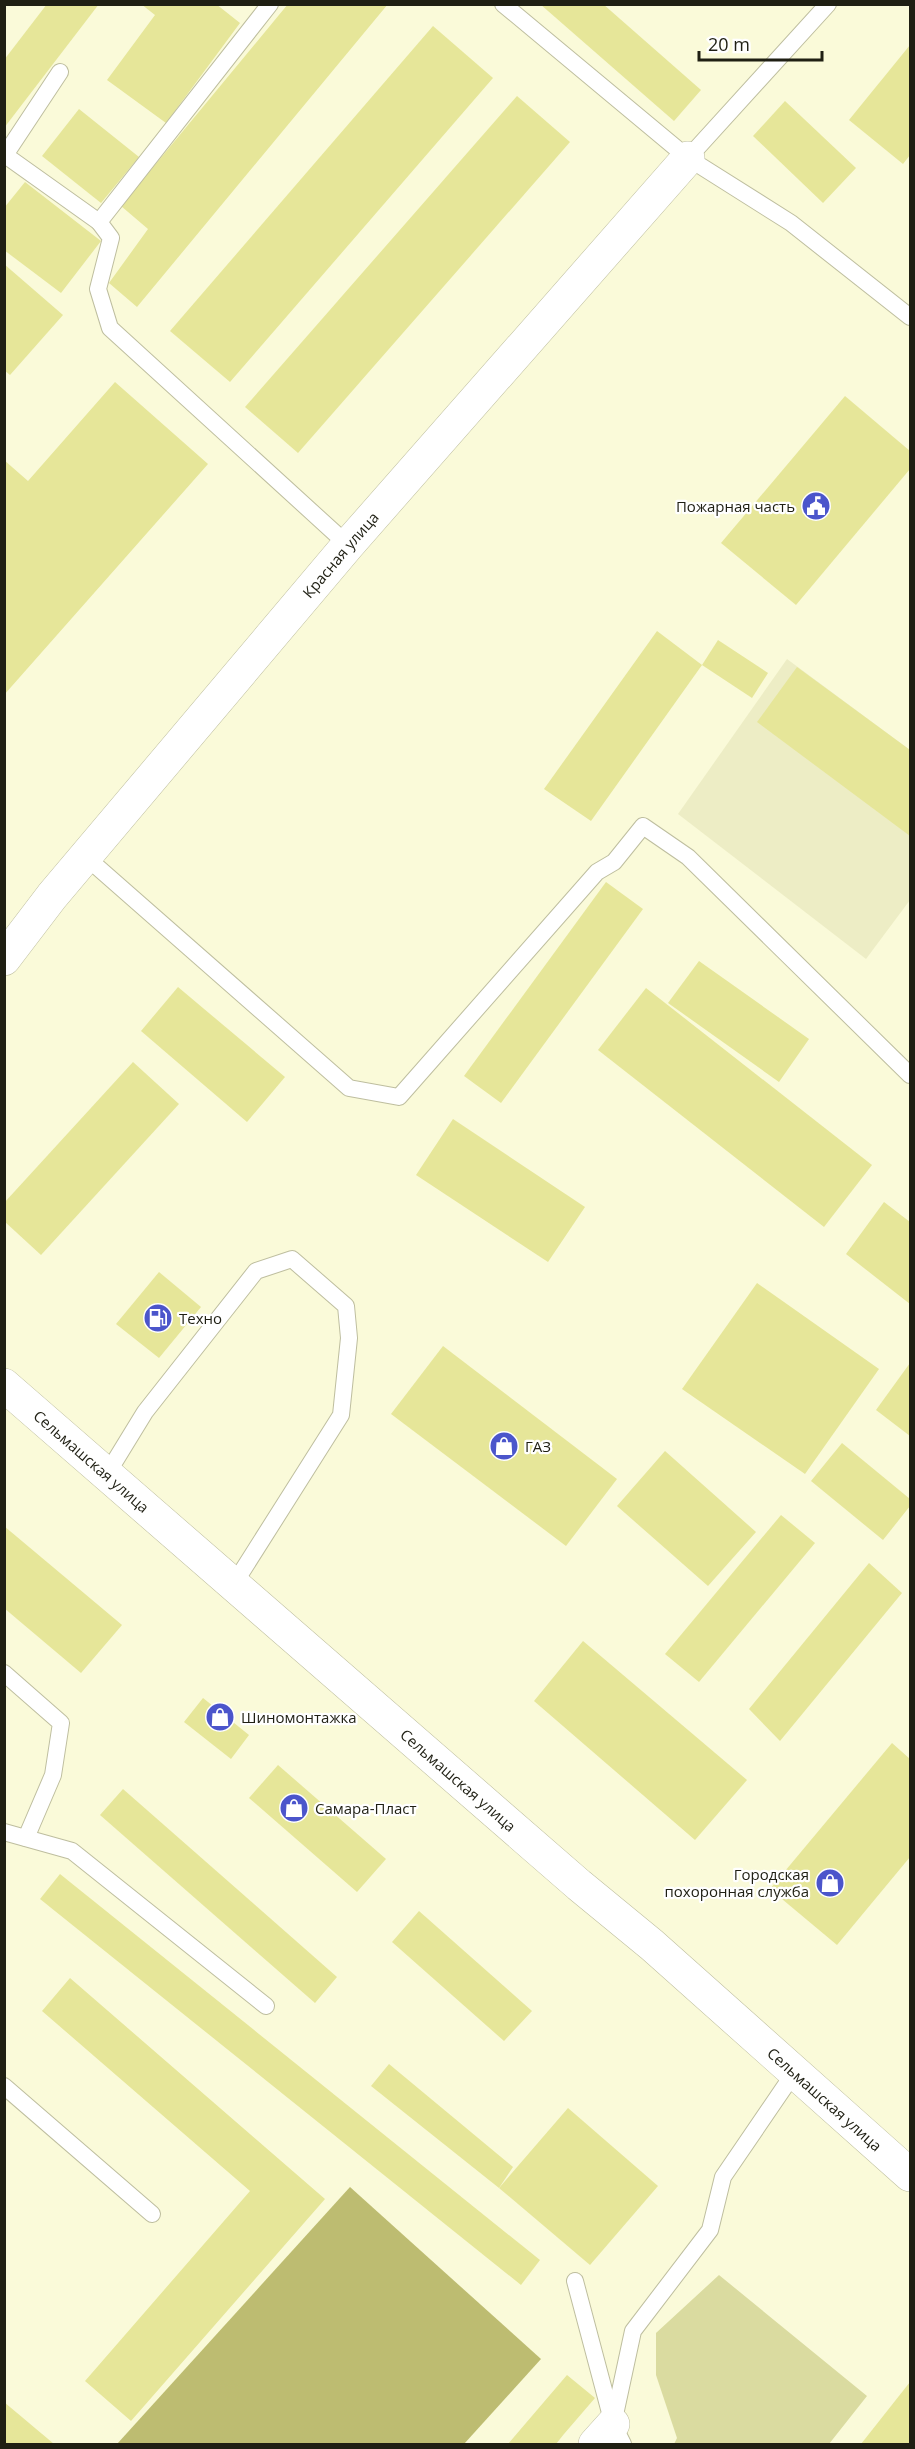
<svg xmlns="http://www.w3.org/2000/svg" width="915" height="2449" font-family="'Open Sans',sans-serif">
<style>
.built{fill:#ededc5}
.green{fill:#dadba0}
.forest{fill:#bdbc71}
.building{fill:#e6e699}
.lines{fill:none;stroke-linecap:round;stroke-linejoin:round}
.lane-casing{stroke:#bebe9f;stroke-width:18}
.street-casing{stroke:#bebe9f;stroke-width:34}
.secondary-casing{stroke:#bebe9f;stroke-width:34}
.lane{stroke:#fff;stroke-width:16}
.street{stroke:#fff;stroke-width:33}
.secondary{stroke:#fff;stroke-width:33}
.labels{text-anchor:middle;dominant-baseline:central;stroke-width:4.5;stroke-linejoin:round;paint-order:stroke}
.poi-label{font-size:15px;fill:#1f1f13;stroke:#fff;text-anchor:start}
.street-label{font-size:15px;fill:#1f1f13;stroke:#fff}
</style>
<rect width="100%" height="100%" fill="#fafad9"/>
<!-- built -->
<polygon class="built" points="787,659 910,750 910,900 866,959 678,814"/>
<!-- green -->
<polygon class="green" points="719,2275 867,2396 829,2444 674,2444 677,2438 656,2375 656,2333"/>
<!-- forest -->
<polygon class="forest" points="350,2187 541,2359 464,2444 117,2444"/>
<!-- building -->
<g class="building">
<polygon points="47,4 99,4 4,128 4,60"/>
<polygon points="141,4 216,4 240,23 166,123 107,80 155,15"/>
<polygon points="288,4 388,4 137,307 109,283 148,229 121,206"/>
<polygon points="540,4 603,4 701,90 674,121"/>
<polygon points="433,26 493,78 230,382 170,331"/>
<polygon points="910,45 910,155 903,164 849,120"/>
<polygon points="517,96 570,142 298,453 245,407"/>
<polygon points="785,101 856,168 823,203 753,136"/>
<polygon points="79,109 139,157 101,203 42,156"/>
<polygon points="25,182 101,241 61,293 4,250 4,208"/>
<polygon points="4,264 63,315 10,375 4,370"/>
<polygon points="115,382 208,464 4,695 4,460 28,481"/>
<polygon points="845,396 910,451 910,469 796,605 721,543"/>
<polygon points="657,631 702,665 591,821 544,789"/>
<polygon points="718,640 768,673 752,698 702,665"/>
<polygon points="797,667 910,750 910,836 757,722"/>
<polygon points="606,882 643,909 501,1103 464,1076"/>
<polygon points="699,961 809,1039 779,1082 668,1003"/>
<polygon points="178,987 285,1077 247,1122 141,1031"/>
<polygon points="646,988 872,1165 824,1227 598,1050"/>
<polygon points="133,1062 179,1104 41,1255 4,1221 4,1203"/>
<polygon points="453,1119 585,1207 548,1262 416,1175"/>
<polygon points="884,1202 910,1222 910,1304 846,1254"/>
<polygon points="159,1272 201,1307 159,1358 116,1324"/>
<polygon points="757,1283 879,1369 805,1474 682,1389"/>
<polygon points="443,1346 617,1479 566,1546 391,1414"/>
<polygon points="910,1363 910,1436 876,1410"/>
<polygon points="842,1443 910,1499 910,1506 883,1540 811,1481"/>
<polygon points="665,1451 756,1532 708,1586 617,1506"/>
<polygon points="781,1515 815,1543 699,1682 665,1654"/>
<polygon points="4,1526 122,1625 81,1673 4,1608"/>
<polygon points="869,1563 902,1593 780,1741 749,1709"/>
<polygon points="583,1641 747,1780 695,1840 534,1701"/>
<polygon points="203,1698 249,1735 231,1759 184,1722"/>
<polygon points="892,1743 910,1759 910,1857 837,1945 770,1889"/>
<polygon points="278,1765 386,1859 357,1892 249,1798"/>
<polygon points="123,1789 337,1977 315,2003 100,1815"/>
<polygon points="60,1874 540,2260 521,2285 40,1899"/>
<polygon points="419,1911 532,2011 504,2041 392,1942"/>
<polygon points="70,1978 325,2199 131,2421 85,2381 250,2191 42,2011"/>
<polygon points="389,2064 513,2167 499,2188 371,2086"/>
<polygon points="568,2108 658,2186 590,2265 499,2188"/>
<polygon points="567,2375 595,2398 564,2434 556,2444 508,2444"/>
<polygon points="910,2382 910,2444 861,2444"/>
<polygon points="4,2402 54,2444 4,2444"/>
</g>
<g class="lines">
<!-- lane casing -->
<g class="lane-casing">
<g id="lane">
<polyline points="270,4 99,222 111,238 98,289 110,328 348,545"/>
<polyline points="503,4 688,158 791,223 910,317"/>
<polyline points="60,72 5,155 99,222"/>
<polyline points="688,158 828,4"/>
<polyline points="86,857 349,1088 399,1097 597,872 614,862 643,826 688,857 910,1075"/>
<polyline points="107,1474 145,1412 256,1271 292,1259 346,1306 349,1338 341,1415 234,1584"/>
<polyline points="4,1673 61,1723 53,1775 26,1838"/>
<polyline points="4,1832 72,1851 266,2006"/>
<polyline points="4,2086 152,2214"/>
<polyline points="575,2281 613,2424 623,2444"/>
<polyline points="613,2424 633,2331 710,2230 723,2177 794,2073"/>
</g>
</g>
<!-- street casing -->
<g class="street-casing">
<g id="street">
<path id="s1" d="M4 959 52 896 348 545 688 158"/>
<polyline points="595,2444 613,2424"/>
</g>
</g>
<!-- secondary casing -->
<g class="secondary-casing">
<g id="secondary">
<path id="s2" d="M4 1385 579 1885 652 1945 910 2175"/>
</g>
</g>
<!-- lane -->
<use href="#lane" class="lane"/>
<!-- street -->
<use href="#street" class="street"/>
<!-- secondary -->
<use href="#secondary" class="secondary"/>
</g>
<!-- icons -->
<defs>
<g id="civic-disc" transform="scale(1.5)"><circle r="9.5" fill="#4b55cb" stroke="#fff"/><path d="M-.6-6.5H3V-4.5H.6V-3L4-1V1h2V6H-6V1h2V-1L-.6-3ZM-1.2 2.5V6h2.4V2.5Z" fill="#fff"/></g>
<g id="fuel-disc" transform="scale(1.5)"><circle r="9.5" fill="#4b55cb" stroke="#fff"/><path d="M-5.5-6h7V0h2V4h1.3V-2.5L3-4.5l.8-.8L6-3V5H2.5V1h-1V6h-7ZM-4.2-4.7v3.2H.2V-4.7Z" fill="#fff"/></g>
<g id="shop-disc" transform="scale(1.5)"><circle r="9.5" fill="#4b55cb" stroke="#fff"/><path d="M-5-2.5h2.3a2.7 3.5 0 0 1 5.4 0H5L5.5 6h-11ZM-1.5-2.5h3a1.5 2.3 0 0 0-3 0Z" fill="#fff"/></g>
</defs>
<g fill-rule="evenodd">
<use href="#civic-disc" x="816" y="506"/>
<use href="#fuel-disc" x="158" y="1318"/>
<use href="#shop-disc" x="504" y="1446"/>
<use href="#shop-disc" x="220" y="1717"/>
<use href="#shop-disc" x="294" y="1808"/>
<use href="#shop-disc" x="830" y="1883"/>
</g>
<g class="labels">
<!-- poi labels -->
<g class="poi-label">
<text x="795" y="506" text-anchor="end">Пожарная часть</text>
<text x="179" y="1318">Техно</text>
<text x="525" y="1446">ГАЗ</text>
<text x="241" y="1717">Шиномонтажка</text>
<text x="315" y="1808">Самара-Пласт</text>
<text x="809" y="1874" text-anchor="end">Городская<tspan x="809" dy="17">похоронная служба</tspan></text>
</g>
<!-- street labels -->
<g class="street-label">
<text stroke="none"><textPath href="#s1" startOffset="526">Красная улица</textPath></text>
<text stroke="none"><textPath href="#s2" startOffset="116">Сельмашская улица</textPath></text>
<text stroke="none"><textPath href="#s2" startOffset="602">Сельмашская улица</textPath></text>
<text stroke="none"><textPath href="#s2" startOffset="1088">Сельмашская улица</textPath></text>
</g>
</g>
<!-- border -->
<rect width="915" height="2449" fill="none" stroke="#1f1f13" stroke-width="12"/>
<!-- scale -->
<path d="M699 51v9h123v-9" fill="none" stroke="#1f1f13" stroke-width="3"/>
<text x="708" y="51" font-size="18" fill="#1f1f13" stroke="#ffffff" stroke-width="4.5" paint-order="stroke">20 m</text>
</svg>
